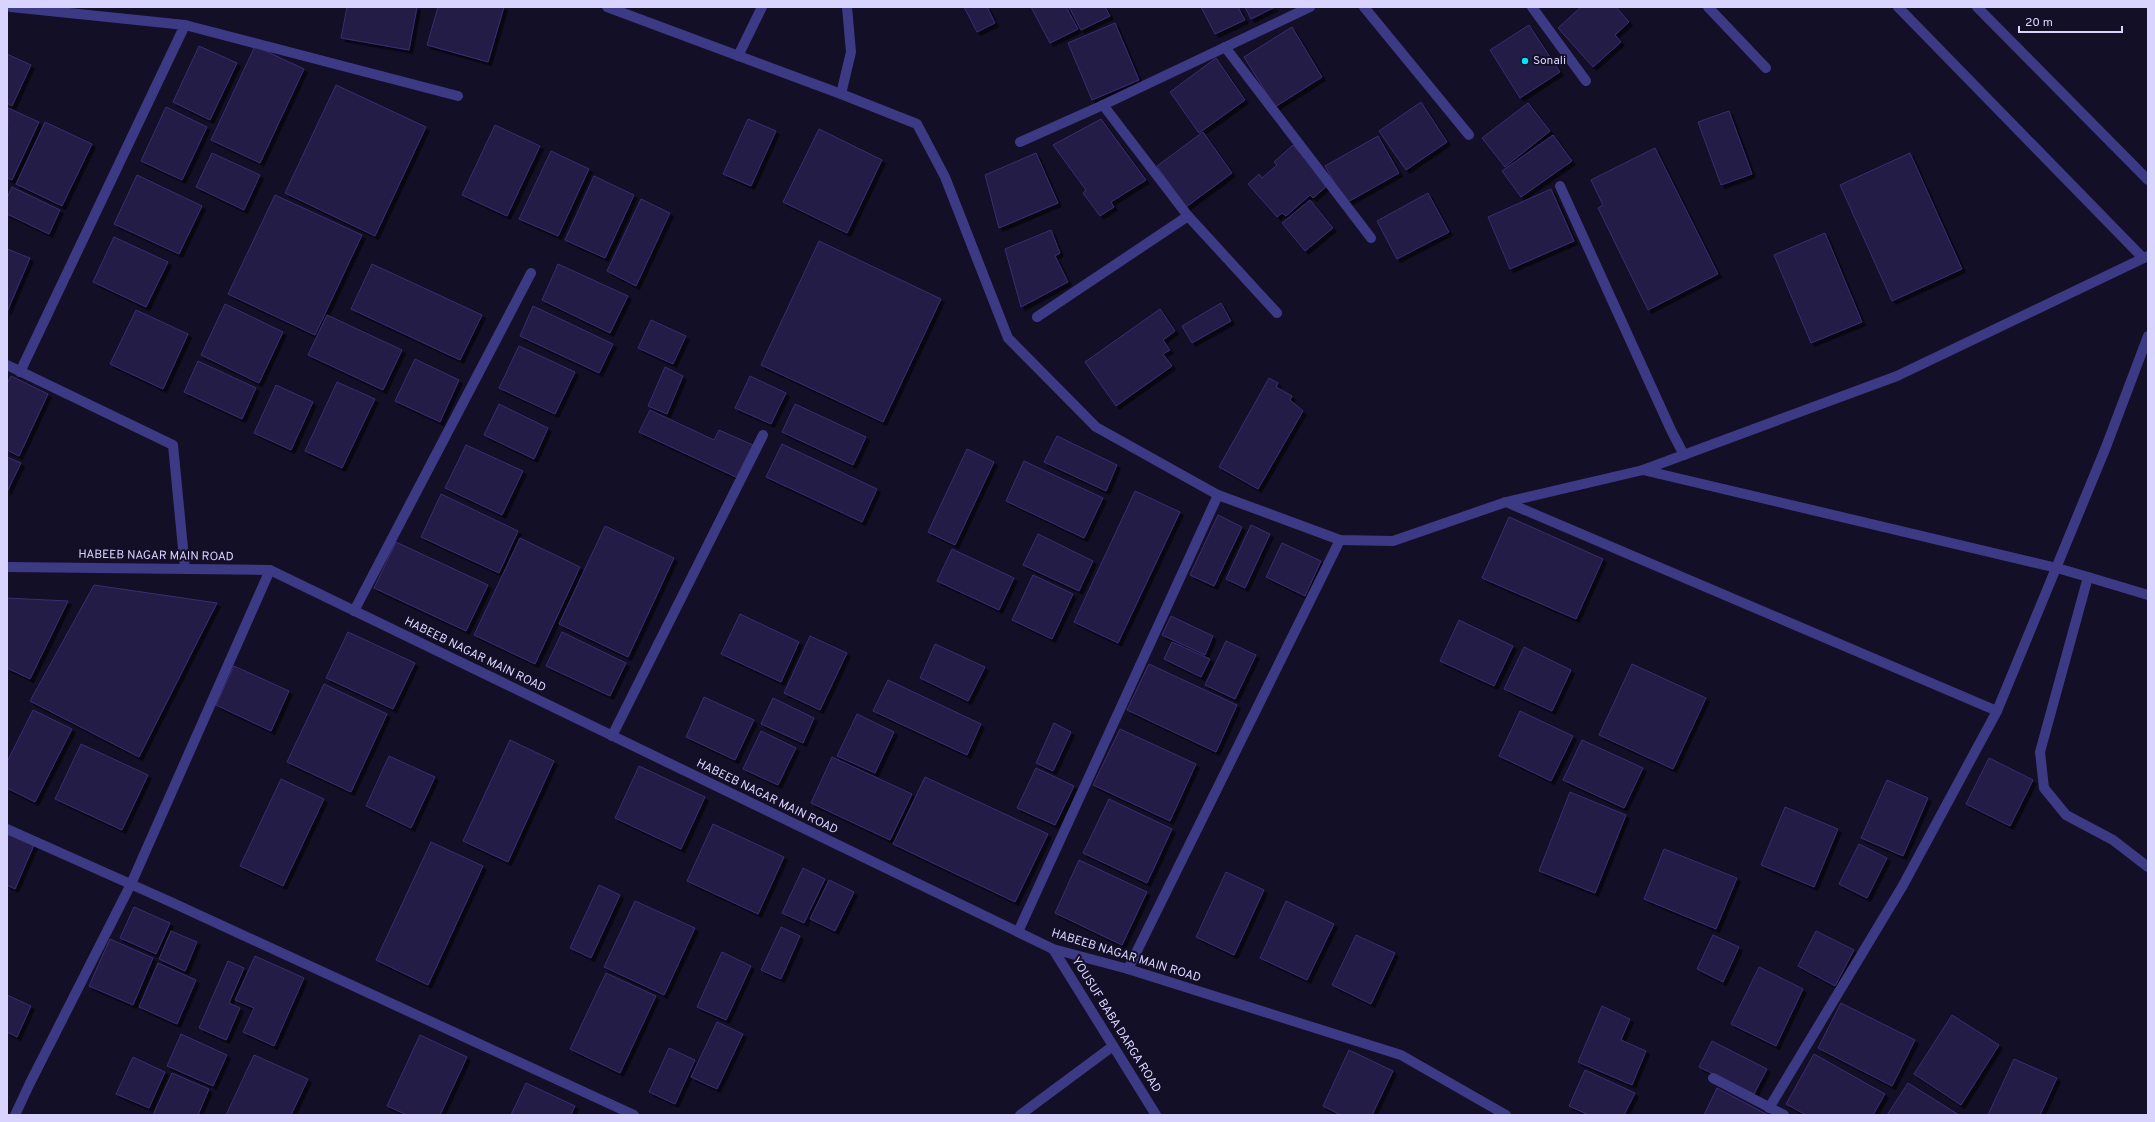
<svg xmlns="http://www.w3.org/2000/svg" width="2155" height="1122" font-family="Overpass,sans-serif">
<style>
.building{fill:#241b47;stroke:#3b2d73;filter:url(#shadow)}
.lines{fill:none;stroke-linecap:round;stroke-linejoin:round}
.service{stroke:#3d3a85;stroke-width:10}
.minor{stroke:#3d3a85;stroke-width:10}
.tertiary{stroke:#3d3a85;stroke-width:10}
.poi-dot{fill:#00e5ff;stroke:#130f26;stroke-width:1.5}
.labels{text-anchor:middle;dominant-baseline:central;stroke-width:4;stroke-linejoin:round;paint-order:stroke}
.poi-label{font-size:12px;fill:#d9d4ff;stroke:#130f26;text-anchor:start}
.street-label{font-size:12px;fill:#d9d4ff;stroke:#130f26}
</style>
<defs>
<filter id="shadow"><feDropShadow dx="3.5" dy="3.5" stdDeviation="0" flood-color="#0009"/></filter>
</defs>
<rect width="100%" height="100%" fill="#130f26"/>
<!-- building -->
<g class="building">
<polygon points="347,7 417,7 409,50 341,38"/>
<polygon points="438,7 504,7 488,62 427,45"/>
<polygon points="964,7 987,7 995,23 977,32"/>
<polygon points="1031,7 1066,7 1078,29 1050,43"/>
<polygon points="1069,7 1105,7 1110,16 1081,30"/>
<polygon points="1201,7 1238,7 1245,20 1215,34"/>
<polygon points="1245,7 1275,7 1251,19"/>
<polygon points="1581,7 1616,7 1629,22 1615,35 1621,42 1593,67 1558,28"/>
<polygon points="1115,23 1139,80 1092,100 1068,43"/>
<polygon points="1529,25 1560,72 1520,98 1490,50"/>
<polygon points="1292,27 1322,77 1275,107 1244,57"/>
<polygon points="199,46 237,63 210,120 173,102"/>
<polygon points="255,46 304,69 260,163 211,140"/>
<polygon points="7,54 31,65 12,106 7,103"/>
<polygon points="1216,58 1245,100 1199,133 1170,92"/>
<polygon points="336,85 426,127 375,236 285,193"/>
<polygon points="1421,102 1447,142 1406,170 1379,131"/>
<polygon points="1528,103 1550,131 1505,167 1482,138"/>
<polygon points="166,107 207,127 182,180 141,161"/>
<polygon points="8,108 39,122 12,180 7,178"/>
<polygon points="1729,111 1752,174 1721,185 1698,122"/>
<polygon points="748,119 776,131 751,186 723,174"/>
<polygon points="1101,119 1146,180 1111,202 1114,207 1100,216 1083,193 1086,190 1053,145"/>
<polygon points="45,122 92,144 62,206 16,184"/>
<polygon points="495,125 540,146 507,216 462,195"/>
<polygon points="819,129 882,160 847,233 783,202"/>
<polygon points="1203,132 1232,173 1186,207 1157,166"/>
<polygon points="1553,135 1572,161 1521,197 1502,171"/>
<polygon points="1378,136 1399,173 1346,203 1325,166"/>
<polygon points="1293,145 1328,185 1313,198 1310,195 1286,216 1282,213 1277,217 1248,184 1259,174 1262,178 1277,165 1274,162"/>
<polygon points="1655,148 1718,274 1648,310 1598,208 1603,205 1591,180"/>
<polygon points="551,151 589,169 558,236 519,219"/>
<polygon points="212,153 260,175 244,210 196,187"/>
<polygon points="1036,153 1058,203 999,228 985,175"/>
<polygon points="1910,153 1962,269 1892,301 1840,185"/>
<polygon points="137,175 202,206 179,254 114,224"/>
<polygon points="594,176 634,195 605,258 565,240"/>
<polygon points="12,187 60,210 49,234 7,214 7,198"/>
<polygon points="1551,189 1574,241 1510,269 1488,217"/>
<polygon points="1428,193 1449,232 1397,259 1377,221"/>
<polygon points="275,195 362,235 315,335 228,294"/>
<polygon points="641,199 670,213 636,286 607,271"/>
<polygon points="1310,200 1333,228 1305,251 1282,223"/>
<polygon points="1051,230 1060,253 1055,256 1068,282 1021,307 1005,249"/>
<polygon points="1825,233 1862,322 1811,343 1774,255"/>
<polygon points="114,237 168,262 146,307 93,282"/>
<polygon points="819,241 941,299 883,422 761,365"/>
<polygon points="7,249 30,258 7,312"/>
<polygon points="372,264 482,315 460,360 351,309"/>
<polygon points="558,264 628,296 610,333 542,300"/>
<polygon points="1221,303 1231,321 1192,343 1182,326"/>
<polygon points="225,304 283,332 259,383 201,355"/>
<polygon points="533,306 613,344 599,373 520,336"/>
<polygon points="1160,309 1175,331 1163,340 1170,350 1163,354 1172,366 1116,406 1085,362"/>
<polygon points="136,310 188,334 163,389 110,364"/>
<polygon points="327,315 402,350 383,390 308,355"/>
<polygon points="651,320 686,336 673,364 638,348"/>
<polygon points="519,346 575,372 555,414 499,388"/>
<polygon points="415,359 459,380 440,422 395,401"/>
<polygon points="198,361 256,388 242,419 184,392"/>
<polygon points="665,367 683,376 667,414 648,406"/>
<polygon points="11,376 48,394 19,456 7,450 7,384"/>
<polygon points="750,376 786,393 771,424 735,408"/>
<polygon points="1269,378 1278,383 1276,387 1292,396 1290,400 1303,411 1258,489 1219,467"/>
<polygon points="337,382 375,399 342,468 305,451"/>
<polygon points="276,385 313,402 291,450 254,433"/>
<polygon points="499,404 548,428 534,459 484,435"/>
<polygon points="795,404 866,437 853,465 782,432"/>
<polygon points="650,410 714,440 719,430 753,445 738,478 639,432"/>
<polygon points="1057,436 1117,465 1106,491 1044,462"/>
<polygon points="782,444 877,489 862,522 766,477"/>
<polygon points="466,445 523,471 502,515 445,488"/>
<polygon points="967,449 994,462 955,545 928,532"/>
<polygon points="7,457 21,463 7,492"/>
<polygon points="1024,461 1103,498 1084,538 1006,501"/>
<polygon points="1135,491 1180,512 1118,643 1074,622"/>
<polygon points="441,494 518,531 499,573 421,537"/>
<polygon points="1218,515 1242,527 1214,586 1190,575"/>
<polygon points="1509,517 1603,559 1576,619 1482,578"/>
<polygon points="1251,525 1270,534 1245,588 1226,579"/>
<polygon points="605,526 674,558 628,657 559,624"/>
<polygon points="1038,534 1093,561 1079,591 1023,565"/>
<polygon points="520,538 580,567 535,664 474,635"/>
<polygon points="396,542 488,585 466,631 374,588"/>
<polygon points="1282,543 1321,561 1305,596 1266,577"/>
<polygon points="952,549 1014,578 999,610 937,581"/>
<polygon points="1033,575 1073,594 1052,639 1012,620"/>
<polygon points="94,585 217,603 139,757 30,701"/>
<polygon points="7,598 68,601 30,679 7,668"/>
<polygon points="740,614 799,642 781,682 721,654"/>
<polygon points="1171,616 1213,636 1205,655 1162,635"/>
<polygon points="1459,620 1513,646 1494,686 1440,661"/>
<polygon points="348,632 415,663 393,709 326,678"/>
<polygon points="562,632 626,663 610,696 546,666"/>
<polygon points="810,636 847,653 820,710 784,693"/>
<polygon points="1226,641 1256,655 1235,699 1205,685"/>
<polygon points="1172,642 1210,659 1201,677 1164,659"/>
<polygon points="935,644 985,667 968,701 920,678"/>
<polygon points="1524,647 1571,670 1552,711 1504,689"/>
<polygon points="1149,664 1237,705 1216,752 1127,710"/>
<polygon points="1632,664 1706,698 1673,769 1599,735"/>
<polygon points="234,666 289,691 271,731 216,705"/>
<polygon points="888,680 981,724 967,755 873,711"/>
<polygon points="324,684 387,714 351,792 287,762"/>
<polygon points="704,697 754,720 735,760 686,737"/>
<polygon points="773,698 814,718 803,743 761,724"/>
<polygon points="33,710 72,729 35,802 7,788 7,762"/>
<polygon points="1520,711 1573,736 1551,781 1499,756"/>
<polygon points="857,714 894,732 875,773 837,756"/>
<polygon points="1054,723 1071,732 1053,771 1036,763"/>
<polygon points="1120,729 1196,764 1170,821 1093,785"/>
<polygon points="761,731 796,748 778,785 743,769"/>
<polygon points="510,740 554,761 508,862 463,841"/>
<polygon points="1582,740 1643,768 1624,808 1563,780"/>
<polygon points="81,744 148,775 122,830 55,799"/>
<polygon points="389,756 435,777 411,828 366,806"/>
<polygon points="832,757 912,794 890,840 811,803"/>
<polygon points="1989,758 2033,780 2010,826 1966,804"/>
<polygon points="639,766 705,797 681,849 615,818"/>
<polygon points="1036,768 1074,786 1055,825 1017,808"/>
<polygon points="925,777 1048,834 1015,902 893,844"/>
<polygon points="281,779 324,799 283,886 240,866"/>
<polygon points="1887,780 1928,798 1903,856 1861,838"/>
<polygon points="1570,792 1626,815 1595,893 1539,871"/>
<polygon points="1109,799 1172,829 1147,883 1083,853"/>
<polygon points="1785,807 1838,829 1814,887 1761,865"/>
<polygon points="713,824 784,857 758,914 687,881"/>
<polygon points="9,834 34,845 15,889 7,885 7,838"/>
<polygon points="431,842 483,866 428,985 376,960"/>
<polygon points="1859,844 1887,858 1867,898 1839,884"/>
<polygon points="1664,849 1737,878 1716,929 1644,899"/>
<polygon points="1079,860 1147,892 1122,945 1055,913"/>
<polygon points="803,868 825,879 804,923 782,913"/>
<polygon points="1226,872 1264,890 1234,955 1196,937"/>
<polygon points="829,880 854,892 835,931 810,919"/>
<polygon points="599,885 620,895 591,958 570,948"/>
<polygon points="635,901 695,928 664,995 604,967"/>
<polygon points="1286,901 1334,924 1307,980 1260,958"/>
<polygon points="134,907 170,923 156,954 120,938"/>
<polygon points="781,927 800,936 781,979 761,970"/>
<polygon points="171,931 197,942 185,971 159,959"/>
<polygon points="1816,931 1854,950 1835,986 1798,966"/>
<polygon points="1356,935 1395,953 1371,1004 1332,985"/>
<polygon points="1713,935 1739,947 1723,982 1697,969"/>
<polygon points="110,939 153,958 133,1005 89,986"/>
<polygon points="722,952 751,966 726,1020 697,1007"/>
<polygon points="255,956 304,978 274,1046 243,1032 254,1008 235,1000"/>
<polygon points="228,961 244,968 229,1003 240,1008 226,1040 199,1028"/>
<polygon points="158,963 196,980 177,1024 139,1007"/>
<polygon points="1759,967 1803,989 1776,1046 1731,1024"/>
<polygon points="606,973 656,996 620,1073 570,1049"/>
<polygon points="7,995 31,1006 17,1037 7,1032"/>
<polygon points="1841,1003 1915,1040 1892,1086 1818,1048"/>
<polygon points="1602,1006 1630,1019 1621,1040 1646,1051 1632,1085 1578,1062"/>
<polygon points="1952,1015 1999,1045 1961,1105 1914,1074"/>
<polygon points="717,1022 743,1034 717,1089 691,1077"/>
<polygon points="181,1034 227,1055 213,1086 167,1066"/>
<polygon points="420,1035 467,1057 440,1115 407,1115 387,1106"/>
<polygon points="1712,1041 1767,1069 1754,1094 1699,1067"/>
<polygon points="669,1048 695,1060 675,1104 649,1092"/>
<polygon points="1349,1050 1393,1071 1372,1115 1341,1115 1323,1106"/>
<polygon points="1814,1054 1885,1094 1873,1115 1806,1115 1786,1104"/>
<polygon points="254,1055 308,1079 291,1115 226,1115"/>
<polygon points="133,1057 165,1072 149,1108 116,1094"/>
<polygon points="2014,1059 2057,1078 2040,1115 1988,1115"/>
<polygon points="1585,1070 1635,1093 1624,1115 1589,1115 1569,1106"/>
<polygon points="172,1073 209,1089 198,1115 153,1115"/>
<polygon points="526,1083 575,1106 571,1115 511,1115"/>
<polygon points="1908,1083 1959,1115 1887,1115"/>
<polygon points="1717,1088 1768,1115 1704,1115"/>
</g>
<g class="lines">
<!-- service -->
<polyline class="service" points="1560,186 1671,430 1684,455"/>
<!-- minor -->
<g class="minor">
<polyline points="11,7 185,25 20,372"/>
<polyline points="1364,7 1469,135"/>
<polyline points="1532,7 1586,81"/>
<polyline points="1708,7 1766,68"/>
<polyline points="1898,7 2143,258"/>
<polyline points="1977,7 2148,180"/>
<polyline points="185,25 458,96"/>
<polyline points="1225,47 1371,238"/>
<polyline points="738,56 762,7"/>
<polyline points="841,94 851,52 847,7"/>
<polyline points="1103,105 1188,216 1277,313"/>
<polyline points="1020,142 1103,105 1310,7"/>
<polyline points="1037,317 1188,216"/>
<polyline points="7,365 173,445 185,569"/>
<polyline points="1643,470 2057,568 2088,577 2040,752 2044,788 2066,815 2113,840 2148,867"/>
<polyline points="1506,502 1997,711"/>
<polyline points="7,567 270,570 1053,949 1128,969 1401,1055 1506,1115"/>
<polyline points="2088,577 2148,595"/>
<polyline points="354,611 531,273"/>
<polyline points="612,736 763,435"/>
<polyline points="7,829 173,903 634,1115"/>
<polyline points="1018,932 1218,495"/>
<polyline points="1053,949 1156,1115"/>
<polyline points="1128,969 1340,540"/>
<polyline points="1713,1078 1784,1115"/>
<polyline points="1769,1108 1902,887 1997,711 2106,447 2148,336"/>
<polyline points="15,1115 30,1083 131,884 270,570"/>
<polyline points="1020,1115 1113,1046"/>
</g>
<!-- tertiary -->
<polyline class="tertiary" points="607,7 841,94 917,124 945,177 1008,338 1096,427 1218,495 1340,540 1393,541 1506,502 1643,470 1897,376 2148,256"/>
</g>
<!-- markers -->
<circle class="poi-dot" cx="1525" cy="61" r="4"/>
<g class="labels">
<!-- poi labels -->
<g class="poi-label">
<text x="1533" y="61">Sonali</text>
</g>
<!-- street labels -->
<g class="street-label">
<text transform="translate(156 556) rotate(1)">HABEEB NAGAR MAIN ROAD</text>
<text transform="translate(475 655) rotate(26)">HABEEB NAGAR MAIN ROAD</text>
<text transform="translate(767 797) rotate(26)">HABEEB NAGAR MAIN ROAD</text>
<text transform="translate(1126 956) rotate(17)">HABEEB NAGAR MAIN ROAD</text>
<text transform="translate(1116 1025) rotate(58)">YOUSUF BABA DARGA ROAD</text>
</g>
</g>
<!-- border -->
<rect width="2155" height="1122" fill="none" stroke="#d9d4ff" stroke-width="16"/>
<!-- scale -->
<path d="M2019 26v6h103v-6" fill="none" stroke="#d9d4ff" stroke-width="2"/>
<text x="2025" y="26" font-size="12" fill="#d9d4ff" stroke="#130f26" stroke-width="3" paint-order="stroke">20 m</text>
</svg>
